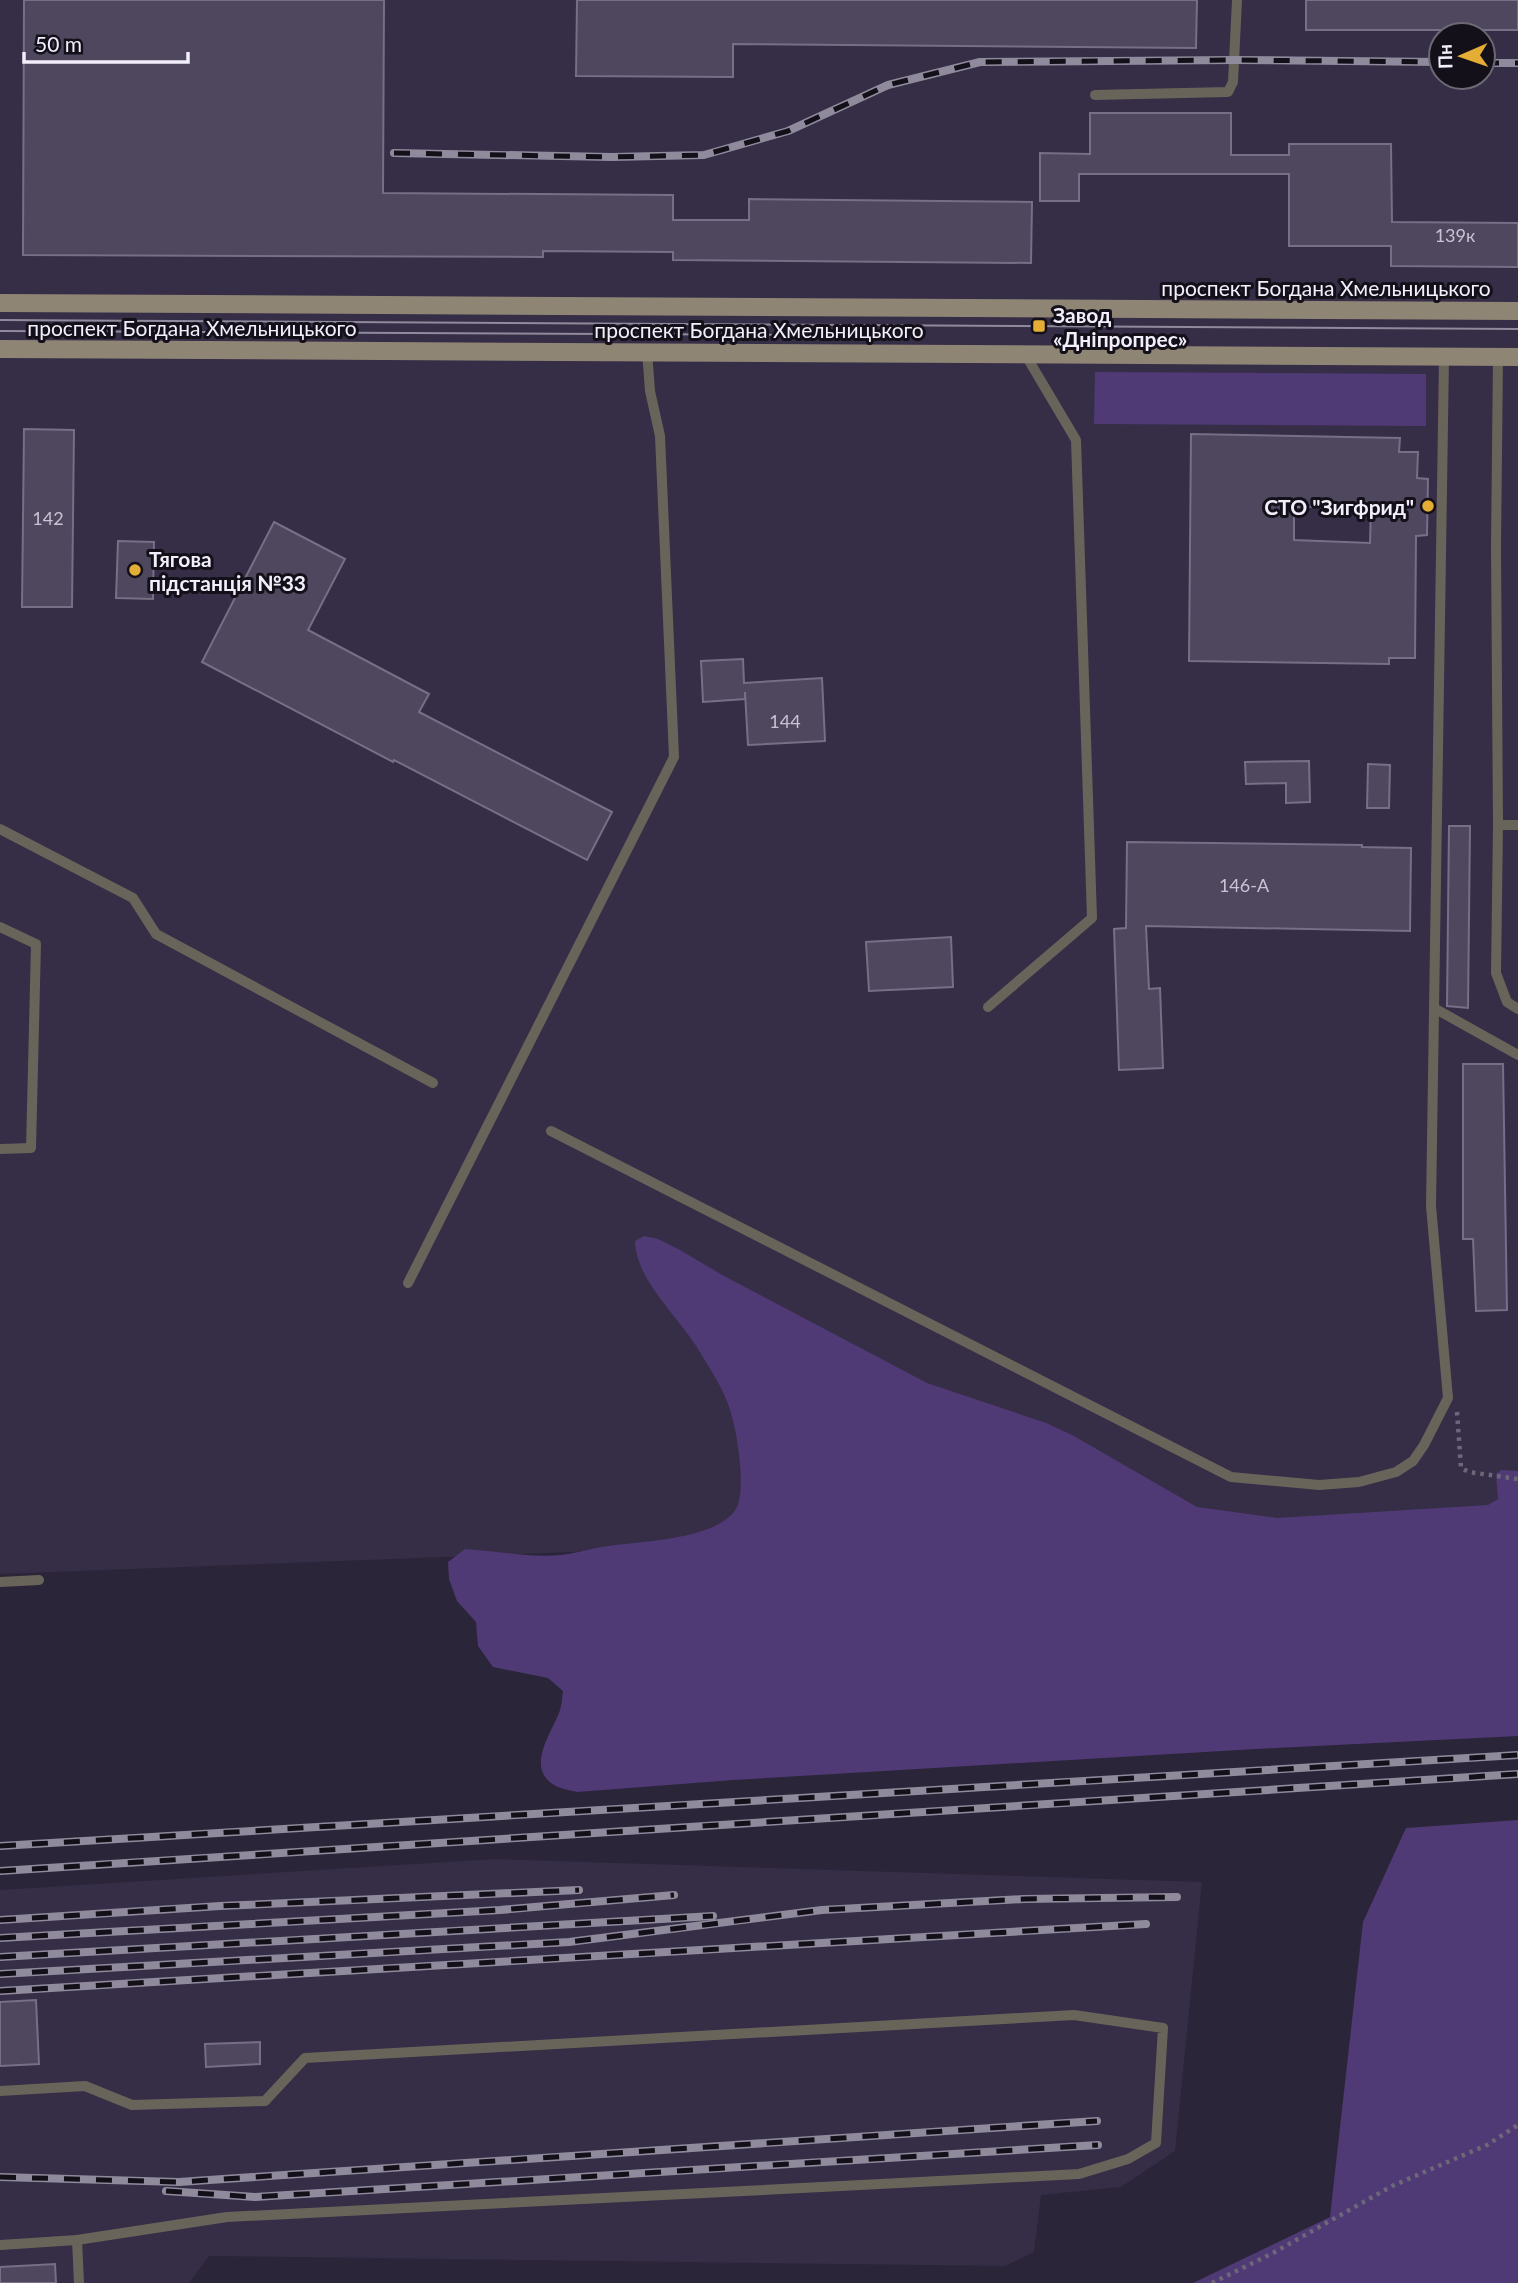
<svg xmlns="http://www.w3.org/2000/svg" width="1518" height="2283" font-family="Lato,sans-serif">
<style>
.built{fill:#362d47;fill-rule:evenodd}
.green{fill:#503a76}
.building{fill:#4e475e;stroke:#766f87;stroke-width:2;fill-rule:evenodd}
.lines{fill:none;stroke-linecap:round;stroke-linejoin:round}
.path{stroke:#6c6779;stroke-width:4.5;stroke-dasharray:3.5 5;stroke-linecap:butt}
.lane{stroke:#69645a;stroke-width:10}
.secondary{stroke:#8e8575;stroke-width:18}
.tram{stroke:#908b9c;stroke-width:2}
.rail-casing{stroke:#908b9c;stroke-width:8}
.rail{stroke:#131019;stroke-width:5;stroke-dasharray:16;stroke-linecap:butt}
.poi-dot{fill:#e4ad35;stroke:#131019;stroke-width:2.5}
.labels{text-anchor:middle;dominant-baseline:central;stroke-width:6;stroke-linejoin:round;paint-order:stroke}
.number-label{font-size:18px;fill:#c9c4d4}
.street-label{font-size:21px;fill:#f2eefc;stroke:#131019}
.poi-label{font-size:21px;font-weight:bold;fill:#f2eefc;stroke:#131019;text-anchor:start}
</style>
<rect width="100%" height="100%" fill="#2b2539"/>
<!-- built -->
<g class="built">
<path d="M0 0H1518V1516L0 1574ZM1441 35H1483V77H1441Z"/>
<polygon points="495,1859 1202,1882 1175,2151 1121,2187 1041,2195 1034,2252 1005,2266 209,2256 189,2283 0,2283 0,1890"/>
</g>
<!-- green -->
<g class="green">
<polygon points="1095,372 1426,374 1426,426 1094,424"/>
<path d="M644 1236 658 1239 680 1250 724 1276 927 1383 1046 1423 1072 1435 1197 1507 1277 1518 1488 1505 1498 1499 1496 1474 1501 1470 1518 1471V1736L1255 1749 733 1780 577 1792C570 1790 562 1789 556 1786 525 1770 550 1735 559 1713 562 1706 562 1698 563 1691L548 1678 493 1667 478 1646 476 1622 457 1601 449 1579 448 1562 465 1549C496 1551 530 1558 560 1555 574 1554 588 1549 602 1547 636 1541 716 1541 736 1509 747 1489 737 1431 730 1410 724 1389 709 1367 698 1349 678 1316 636 1280 635 1241Z"/>
<polygon points="1518,1820 1518,2283 1193,2283 1330,2217 1363,1922 1406,1828"/>
</g>
<!-- building -->
<g class="building">
<polygon points="24,0 384,0 383,193 673,195 673,220 749,220 749,199 1032,202 1031,263 673,260 673,252 543,251 543,257 23,255"/>
<polygon points="577,0 1197,0 1196,48 733,44 733,77 576,76"/>
<rect x="1306" y="0" width="212" height="30"/>
<polygon points="1090,113 1231,113 1231,155 1289,155 1289,144 1391,144 1392,222 1518,223 1518,267 1391,266 1391,246 1289,246 1289,174 1079,174 1079,201 1040,201 1040,153 1090,154"/>
<polygon points="24,429 74,430 72,607 22,607"/>
<path d="M1191 434 1400 438 1399 452H1418L1417 478 1428 479 1427 535 1416 536 1415 658H1389V664L1189 661ZM1294 507H1371L1370 543 1294 540Z"/>
<polygon points="274,522 345,559 308,630 429,694 419,712 612,812 587,860 394,760 393,762 202,662"/>
<polygon points="118,541 154,542 153,599 116,598"/>
<polygon points="743,659 744,683 822,678 825,741 748,745 745,692 745,699 703,702 701,661"/>
<polygon points="1309,761 1310,802 1286,803 1286,783 1246,784 1245,762"/>
<polygon points="1368,764 1390,765 1389,808 1367,808"/>
<polygon points="1449,826 1470,826 1468,1008 1447,1006"/>
<polygon points="1127,842 1362,845 1362,847 1411,848 1410,931 1146,926 1149,989 1160,988 1163,1068 1119,1070 1114,929 1126,928"/>
<polygon points="951,937 953,987 869,991 866,942"/>
<polygon points="1463,1064 1503,1064 1507,1310 1476,1311 1473,1239 1463,1239"/>
<polygon points="36,2000 39,2064 0,2066 0,2002"/>
<polygon points="260,2042 260,2064 206,2067 205,2044"/>
<polygon points="55,2264 56,2283 0,2283 0,2267"/>
</g>
<g class="lines">
<!-- path -->
<g class="path">
<polyline points="1457,1412 1461,1468 1469,1472 1518,1479"/>
<polyline points="1212,2283 1273,2253 1392,2186 1487,2145 1518,2125"/>
</g>
<!-- lane -->
<g class="lane">
<polyline points="1095,95 1228,92 1233,82 1237,0"/>
<polyline points="1498,357 1496,547 1498,825 1496,973 1507,1002 1518,1009"/>
<polyline points="1498,825 1518,825"/>
<polyline points="0,829 133,898 156,934 433,1083"/>
<polyline points="0,927 36,944 31,1148 0,1149"/>
<polyline points="988,1007 1092,918 1076,440 1025,354"/>
<polyline points="1434,1008 1518,1055"/>
<polyline points="551,1131 1231,1477 1319,1485 1359,1482 1396,1472 1413,1461 1424,1445 1448,1398 1431,1206 1444,357"/>
<polyline points="408,1283 674,757 660,436 650,391 647,351"/>
<polyline points="0,1582 39,1580"/>
<polyline points="0,2091 85,2086 132,2105 265,2101 305,2058 1074,2015 1163,2028 1156,2143 1128,2159 1079,2174 227,2217 77,2240 0,2245"/>
<polyline points="77,2240 79,2283"/>
</g>
<!-- secondary -->
<g class="secondary">
<polyline points="0,303 1518,311"/>
<polyline points="0,349 1518,357"/>
</g>
<!-- tram -->
<g class="tram">
<polyline points="0,320 1518,329"/>
<polyline points="0,331 794,335"/>
</g>
<!-- rail casing -->
<g class="rail-casing">
<g id="rail">
<polyline points="1483,63 1518,63"/>
<polyline points="394,153 612,157 704,155 788,131 888,85 980,62 1234,60 1441,62"/>
<polyline points="0,1846 1518,1755"/>
<polyline points="0,1871 1518,1774"/>
<polyline points="0,1920 220,1906 579,1890"/>
<polyline points="0,1938 500,1910 674,1895"/>
<polyline points="0,1957 713,1916"/>
<polyline points="0,1974 569,1942 822,1910 1024,1899 1177,1897"/>
<polyline points="0,1991 1146,1924"/>
<polyline points="0,2177 179,2182 1097,2121"/>
<polyline points="166,2191 255,2197 1098,2145"/>
</g>
</g>
<!-- rail -->
<use href="#rail" class="rail"/>
</g>
<!-- markers -->
<g class="poi-dot">
<rect x="1032" y="319" width="14" height="14" rx="3.5"/>
<circle cx="1428" cy="506" r="7"/>
<circle cx="135" cy="570" r="7"/>
</g>
<g class="labels">
<!-- number labels -->
<g class="number-label">
<text x="1455" y="235">139к</text>
<text x="48" y="518">142</text>
<text x="785" y="721">144</text>
<text x="1244" y="885">146-А</text>
</g>
<!-- street labels -->
<g class="street-label">
<text x="1326" y="287">проспект Богдана Хмельницького</text>
<text x="192" y="327">проспект Богдана Хмельницького</text>
<text x="759" y="329">проспект Богдана Хмельницького</text>
</g>
<!-- poi labels -->
<g class="poi-label">
<text x="1053" y="314">Завод<tspan x="1053" dy="24">«Дніпропрес»</tspan></text>
<text x="1414" y="506" text-anchor="end">СТО "Зигфрид"</text>
<text x="149" y="558">Тягова<tspan x="149" dy="24">пiдстанцiя №33</tspan></text>
</g>
</g>
<!-- north arrow -->
<g transform="translate(1462 56) rotate(268)"><circle r="33" fill="#131019" stroke="#6c6974" stroke-width="2"/>
<path d="M0-5L12 26L0 18L-12 26Z" fill="#e4ad35"/>
<text y="-10" font-size="19" font-weight="bold" text-anchor="middle" fill="#f2eefc">Пн</text>
</g>
<!-- scale -->
<path d="M24 52v10h164v-10" fill="none" stroke="#f2eefc" stroke-width="3.5"/>
<text x="35" y="52" font-size="21" fill="#f2eefc" stroke="#131019" stroke-width="5" paint-order="stroke">50 m</text>
</svg>
